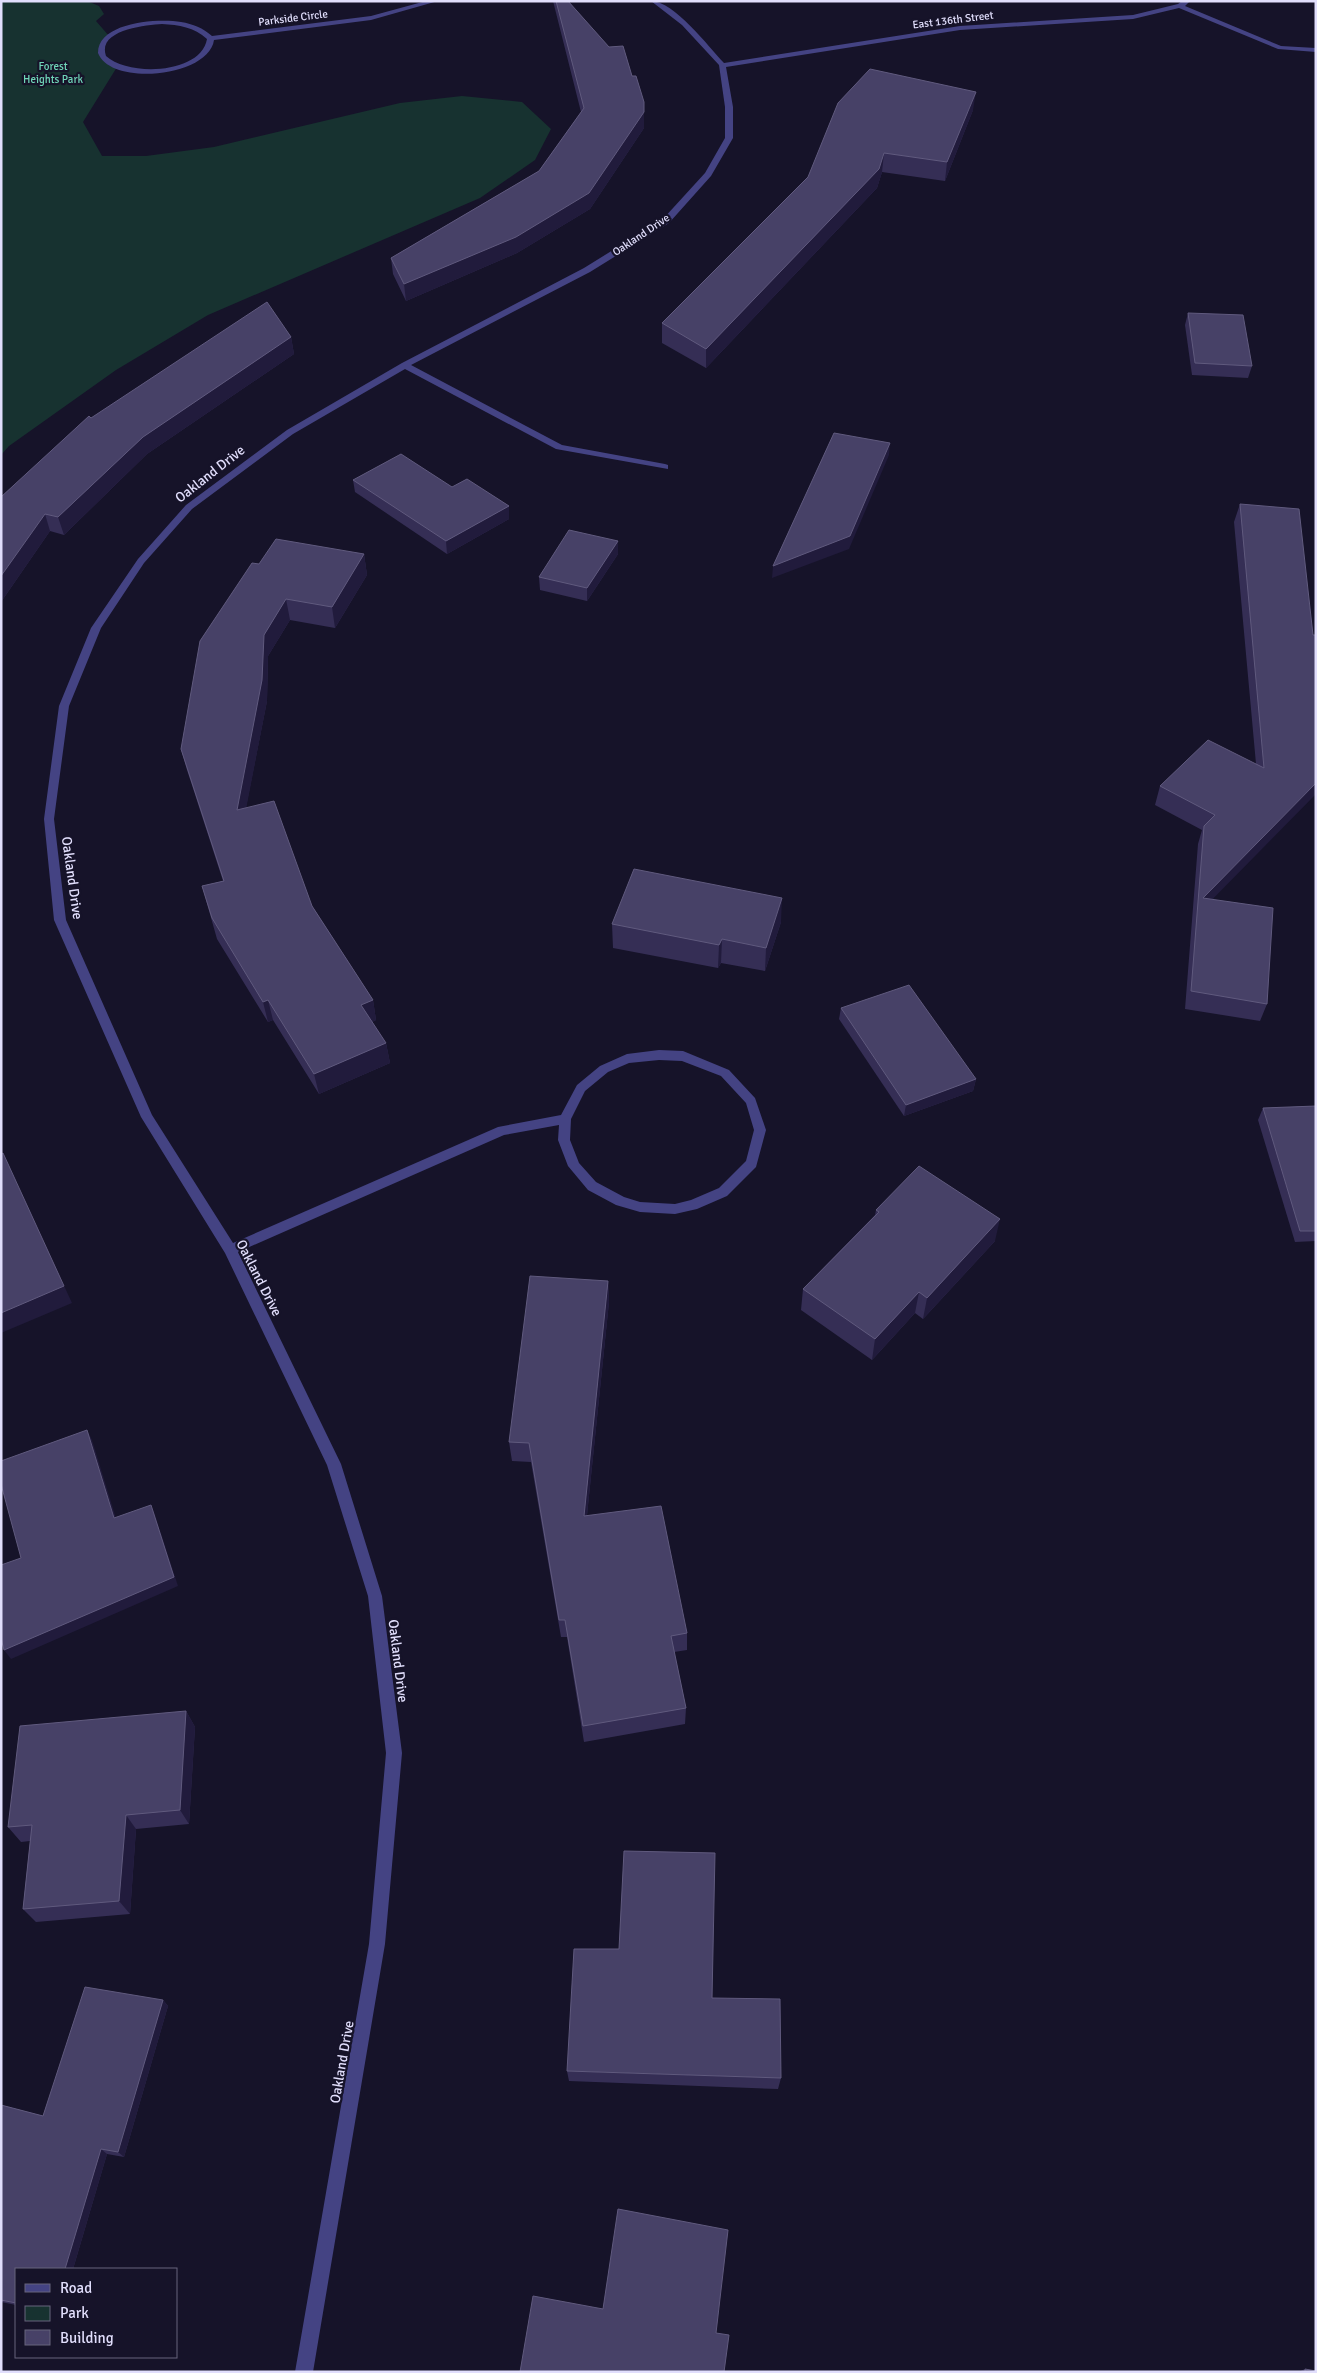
<svg xmlns="http://www.w3.org/2000/svg" width="1317" height="2373" font-family="Signika,sans-serif">
<style>
.green{fill:#173230}
.lines{fill:none;stroke-linecap:round;stroke-linejoin:round}
.street{fill:#444383;fill-rule:evenodd}
.wall{fill:#352e55}
.shaded-wall{fill:#211b3c}
.building{fill:#474167;stroke:#605a7e}
.labels{text-anchor:middle;dominant-baseline:central;stroke-width:4.5;stroke-linejoin:round;paint-order:stroke}
.far-street-label{font-size:11px;fill:#e1defc;stroke:#161329}
.far-park-label{font-size:11px;fill:#70d6b9;stroke:#161329}
.street-label{font-size:14px;fill:#e1defc;stroke:#161329}
</style>
<rect width="100%" height="100%" fill="#161329"/>
<!-- green -->
<polygon class="green" points="1,1 87,1 99,6 104,14 96,21 109,36 101,54 117,67 83,122 102,156 146,156 214,147 400,103 462,96 522,102 551,129 535,160 480,198 208,315 116,370 9,446 1,455"/>
<g class="lines">
<!-- street -->
<g class="street">
<path d="M426 1H438L371 20 214 40C209 77 111 87 98 53 98 22 158 18 181 22 193 24 203 28 212 36L371 16ZM162 24C179 25 194 27 207 39 201 74 129 77 106 56 97 30 145 25 162 24Z"/>
<path d="M651 1C674 1 708 46 724 63L960 26 1133 15 1178 4 1182 1H1190L1185 6 1281 46 1316 48V52L1278 49 1179 8 1133 19 960 30 726 67 733 107V138L711 176 669 223 590 272 411 365 562 445 665 464 668 465V469L556 449 405 369 293 434 192 509 144 563 101 628 69 706 54 819 66 920 152 1115 233 1243 498 1127 561 1115 577 1085 600 1066 627 1054 659 1050 683 1051 729 1070 755 1098 766 1130 756 1167 727 1196 697 1209 675 1214 640 1212 616 1205 588 1190 568 1166 558 1140 559 1125 504 1135 238 1252 341 1464 382 1596 402 1753 385 1944 313 2372H295L369 1944 386 1753 368 1596 327 1465 225 1253 141 1117 54 920 44 819 59 706 91 628 138 559 186 505 287 430 402 363 584 268 663 219 705 173 725 138V107L719 65 682 25ZM659 1060 682 1061 721 1076 746 1103 754 1130 746 1161 719 1188 691 1200 675 1204 640 1202 624 1197 596 1182 579 1163 570 1140 571 1119 585 1091 608 1072 629 1063Z"/>
</g>
</g>
<!-- wall -->
<g class="wall">
<polygon points="553,1 568,1 632,76 644,102 644,128 590,209 517,253 406,301 393,274 391,258 539,171 581,112"/>
<polygon points="973,110 945,181 882,172 877,188 706,368 662,343 662,323 808,177"/>
<polygon points="1188,313 1252,366 1248,378 1192,375 1185,325"/>
<polygon points="291,337 294,354 147,454 64,535 50,531 1,602 91,418"/>
<polygon points="353,480 452,487 509,506 509,519 447,554 355,492"/>
<polygon points="1240,504 1313,635 1316,635 1213,899 1267,1004 1260,1021 1185,1009 1198,844 1202,830 1155,805 1160,786 1256,764 1234,522"/>
<polygon points="618,541 618,554 587,601 540,590 539,577"/>
<polygon points="364,554 367,575 335,628 290,620 268,656 267,701 246,807 312,906 373,1000 376,1020 372,1022 386,1043 390,1063 319,1094 273,1020 268,1022 217,939 202,886 223,881 187,770 181,749 259,564"/>
<polygon points="781,922 765,971 721,963 718,968 613,948 612,924"/>
<polygon points="841,1008 976,1079 973,1091 904,1116 839,1019"/>
<polygon points="1316,1106 1316,1241 1295,1242 1258,1120 1263,1108"/>
<polygon points="876,1210 995,1241 923,1319 915,1313 872,1360 801,1310 803,1289 875,1215"/>
<polygon points="608,1281 609,1302 587,1515 687,1633 687,1650 674,1652 686,1708 685,1724 584,1742 567,1637 561,1637 531,1462 512,1461 509,1442"/>
<polygon points="186,1711 195,1727 189,1824 136,1829 130,1914 36,1922 23,1909 30,1841 21,1842 8,1827"/>
<polygon points="163,2000 168,2006 124,2157 107,2154 73,2269 16,2269 16,2305 1,2302 1,2105 43,2116"/>
<polygon points="567,2071 781,2078 778,2089 569,2081"/>
<polygon points="1305,2369 1316,2372 1298,2372"/>
</g>
<!-- shaded-wall -->
<g class="shaded-wall">
<polygon points="976,92 973,110 945,181 947,162"/>
<polygon points="644,112 644,128 590,209 517,253 406,301 404,284"/>
<polygon points="884,153 882,172 877,188 706,368 706,349"/>
<polygon points="291,337 294,354 147,454 64,535 58,517 143,437"/>
<polygon points="890,443 889,455 849,549 772,578 773,566"/>
<polygon points="509,506 509,519 447,554 446,541"/>
<polygon points="45,514 50,531 1,602 1,576"/>
<polygon points="618,541 618,554 587,601 587,588"/>
<polygon points="364,554 367,575 335,628 332,607"/>
<polygon points="286,599 290,620 268,656 267,701 242,830 237,810 264,635"/>
<polygon points="1316,783 1316,794 1197,915 1203,898"/>
<polygon points="782,898 781,922 765,971 766,948"/>
<polygon points="722,939 721,963 718,968 719,945"/>
<polygon points="268,1000 273,1020 268,1022 263,1002"/>
<polygon points="373,1000 376,1020 365,1025 361,1005"/>
<polygon points="386,1043 390,1063 319,1094 314,1074"/>
<polygon points="976,1079 973,1091 904,1116 906,1105"/>
<polygon points="3,1153 72,1303 1,1333 1,1313"/>
<polygon points="1000,1219 995,1241 923,1319 927,1298"/>
<polygon points="608,1281 609,1302 585,1534 584,1516"/>
<polygon points="919,1292 915,1313 872,1360 875,1339"/>
<polygon points="87,1430 92,1440 119,1528 114,1518"/>
<polygon points="151,1505 155,1515 178,1586 11,1659 4,1650"/>
<polygon points="186,1711 195,1727 189,1824 180,1810"/>
<polygon points="126,1815 136,1829 130,1914 119,1901"/>
<polygon points="163,2000 168,2006 124,2157 118,2152"/>
<polygon points="101,2149 107,2154 73,2269 65,2269"/>
</g>
<!-- building -->
<g class="building">
<polygon points="556,1 568,1 609,47 623,46 632,76 636,76 644,102 644,112 589,193 516,237 404,284 391,258 539,171 584,108"/>
<polygon points="870,69 976,92 947,162 884,153 879,169 706,349 662,323 808,177 838,103"/>
<polygon points="267,302 291,337 143,437 58,517 45,514 1,576 1,497 89,416 91,418"/>
<polygon points="1188,313 1243,315 1252,366 1195,363"/>
<polygon points="834,433 890,443 850,536 773,566"/>
<polygon points="401,454 452,487 467,479 509,506 446,541 353,480"/>
<polygon points="1240,504 1299,509 1313,635 1316,635 1316,783 1203,898 1273,908 1267,1004 1191,991 1204,826 1215,815 1160,786 1208,740 1264,768"/>
<polygon points="569,530 618,541 587,588 539,577"/>
<polygon points="276,539 364,554 332,607 286,599 264,635 262,680 237,810 274,801 312,906 373,1000 361,1005 386,1043 314,1074 268,1000 263,1002 212,918 202,886 224,881 181,749 200,641 252,563 259,564"/>
<polygon points="634,869 782,898 766,948 722,939 719,945 612,924"/>
<polygon points="909,985 976,1079 906,1105 841,1008"/>
<polygon points="1316,1106 1316,1231 1300,1231 1263,1108"/>
<polygon points="3,1153 64,1286 1,1313 1,1154"/>
<polygon points="919,1166 1000,1219 927,1298 919,1292 875,1339 803,1289 879,1212 876,1210"/>
<polygon points="530,1276 608,1281 584,1516 661,1506 687,1633 671,1636 686,1708 583,1726 565,1620 559,1620 529,1443 509,1442"/>
<polygon points="87,1430 114,1518 151,1505 174,1577 4,1650 1,1638 1,1565 21,1558 1,1484 1,1461"/>
<polygon points="186,1711 180,1810 126,1815 119,1901 23,1909 32,1825 8,1827 20,1726"/>
<polygon points="624,1851 715,1853 712,1998 780,1999 781,2078 567,2071 574,1949 619,1949"/>
<polygon points="85,1987 163,2000 118,2152 101,2149 65,2269 16,2269 16,2303 1,2300 1,2105 43,2116"/>
<polygon points="618,2209 728,2230 716,2333 729,2335 724,2372 520,2372 533,2296 603,2309"/>
<polygon points="1305,2369 1316,2371 1316,2372 1305,2372"/>
</g>
<g class="labels">
<!-- far-street labels -->
<g class="far-street-label">
<text transform="translate(293 18) rotate(-7)">Parkside Circle</text>
<text transform="translate(953 20) rotate(-7)">East 136th Street</text>
<text transform="translate(641 235) rotate(-34)">Oakland Drive</text>
</g>
<!-- far-park labels -->
<g class="far-park-label">
<text x="53" y="66">Forest<tspan x="53" dy="13">Heights Park</tspan></text>
</g>
<!-- street labels -->
<g class="street-label">
<text transform="translate(210 474) rotate(-38)">Oakland Drive</text>
<text transform="translate(72 878) rotate(82)">Oakland Drive</text>
<text transform="translate(259 1278) rotate(63)">Oakland Drive</text>
<text transform="translate(398 1661) rotate(83)">Oakland Drive</text>
<text transform="translate(342 2062) rotate(-80)">Oakland Drive</text>
</g>
</g>
<!-- border -->
<rect width="1317" height="2373" fill="none" stroke="#e1defc" stroke-width="5"/>
<!-- legend -->
<rect x="15" y="2268" width="162" height="90" fill="#161329" stroke="#67647d"/>
<rect x="25" y="2284" width="25" height="8" fill="#444383" stroke="#67647d"/>
<text x="60" y="2293" font-size="15" fill="#e1defc">Road</text>
<rect x="25" y="2306" width="25" height="15" fill="#173230" stroke="#67647d"/>
<text x="60" y="2318" font-size="15" fill="#e1defc">Park</text>
<rect x="25" y="2330" width="25" height="15" fill="#474167" stroke="#67647d"/>
<text x="60" y="2343" font-size="15" fill="#e1defc">Building</text>
</svg>
